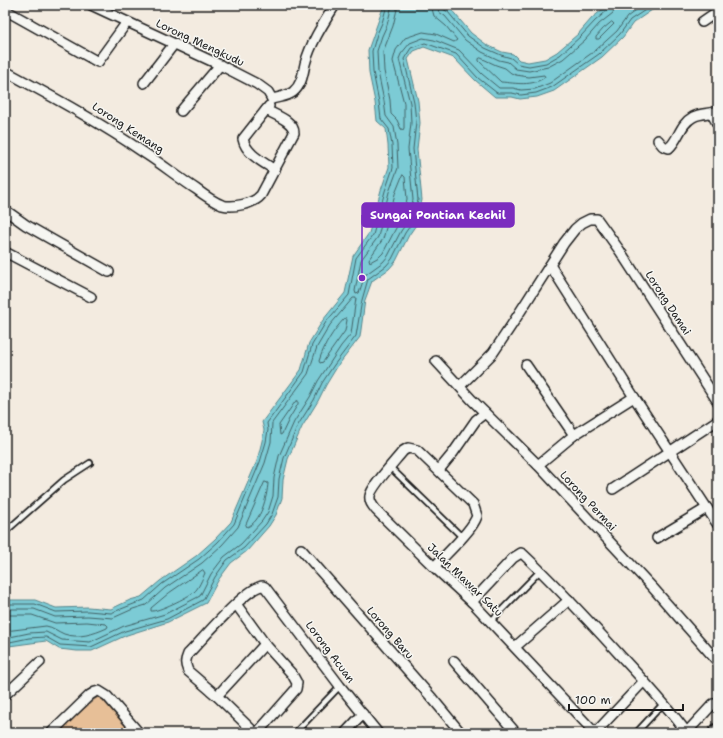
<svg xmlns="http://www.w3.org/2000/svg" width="723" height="738" viewBox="0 0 723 738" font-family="'Shantell Sans',sans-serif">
<rect width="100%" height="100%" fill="#f3ebe0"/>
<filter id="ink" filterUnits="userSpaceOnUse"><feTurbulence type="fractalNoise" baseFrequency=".025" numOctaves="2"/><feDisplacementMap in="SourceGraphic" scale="8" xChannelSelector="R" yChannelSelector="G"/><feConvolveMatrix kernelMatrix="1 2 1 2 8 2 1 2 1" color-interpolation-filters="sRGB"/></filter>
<g filter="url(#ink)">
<polygon fill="#7bcbd5" stroke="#55858b" points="384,5 442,5 450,8 471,33 487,45 502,52 513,54 519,60 528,62 545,59 557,52 578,34 592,18 608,5 665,5 652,10 633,23 623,37 602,57 554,91 537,97 520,99 512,97 495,97 475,80 454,58 424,47 414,51 408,59 418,101 420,123 417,149 422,200 416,225 409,235 396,261 389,269 372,281 365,300 360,337 337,367 326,385 318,401 302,427 288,459 283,480 282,498 276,515 269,526 247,551 231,563 219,579 206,603 168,622 127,635 92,651 77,651 59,649 46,641 9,646 5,648 5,600 35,600 56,608 88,607 111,609 130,600 141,597 160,581 196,556 215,539 231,522 257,461 262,441 264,430 262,422 301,370 309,343 323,320 345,293 353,256 369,233 381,190 389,167 388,145 386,129 377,121 375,102 369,73 368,50"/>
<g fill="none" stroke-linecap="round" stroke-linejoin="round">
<g stroke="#426266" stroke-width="1">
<polyline points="392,5 387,25 382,36 377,51 378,72 384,101 386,116 394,127 397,145 398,168 389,192 378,237 361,260 355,291 356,294 359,293 365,275 383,262 388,256 401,231 408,221 413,200 408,149 411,123 410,103 399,59 401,54 410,43 423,38 434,40 459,50 482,74 499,88 513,88 521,90 535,89 550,83 596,50 617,31 627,17 643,5"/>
<polyline points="398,5 393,26 383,52 384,71 390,100 391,114 397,120 401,129 403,130 404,128 404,103 393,61 396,50 405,38 423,32 436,34 454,42 457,40 446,26 434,16 431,5"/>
<polyline points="437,5 439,12 445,16 465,40 482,52 499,60 508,62 516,69 529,71 548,67 563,59 585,40 599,24 613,13 615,5"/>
<polyline points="442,5 443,9 448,12 468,36 485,48 501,55 511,58 518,64 529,66 546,63 560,55 581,36 595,21 609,9 610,5"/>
<polygon points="612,22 614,24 599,39 596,39 596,37 603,29"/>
<path d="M 481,58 L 496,65 L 505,68 L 511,73 L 516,75 L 529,77 L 544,75 L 545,77 C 532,87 516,83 501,82 L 479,61 L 479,59 Z"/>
<polygon points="403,175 405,177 407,199 402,219 396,228 383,253 379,257 370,262 369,259 383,239 395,194"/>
<path d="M 346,318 L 347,320 L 345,331 L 323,362 L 320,363 L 319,361 C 324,345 333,331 344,319 Z"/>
<polygon points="298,401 298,404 289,419 282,434 280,435 279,425 295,402"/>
<path d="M 265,482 L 268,483 C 267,497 261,522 247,527 L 246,525 Z"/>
<path d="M 203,570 L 205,573 C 202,579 199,588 194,592 C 188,597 158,612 151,611 L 151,608 L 169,593 Z"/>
<polyline points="5,604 35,604 56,612 88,611 111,613 144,600 162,584 199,559 218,542 234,524 260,462 266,442 268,430 267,423 304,372 312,345 326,322 349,295 356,258 373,235 385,191 393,168 392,145 389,129 381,119 379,102 373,72 372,51 377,34 382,23 387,5"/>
<polyline points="5,609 34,609 55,617 88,616 113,618 133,609 146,605 165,588 202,563 222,545 238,527 265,463 271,442 272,423 308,374 317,347 330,325 353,298 356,298 351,334 341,346 318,381 310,397 294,422 279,456 274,478 273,496 268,512 262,521 241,544 224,557 211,574 200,596 165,614 124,626 90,642 62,640 46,632 29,633 5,638"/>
<path d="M 5,615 L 32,615 L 55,623 L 87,622 L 106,624 L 108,626 L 107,628 C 94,634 78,639 64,634 C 57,631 53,627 46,626 L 5,631"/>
<polyline points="5,643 29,638 46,637 60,645 91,647 125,631 167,619 203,600 215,577 227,560 244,548 266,524 272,514 278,497 279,479 284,458 298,425 314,400 322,383 334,365 356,336 362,300 368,279 386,266 392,259 405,233 412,223 418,200 413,149 416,122 414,102 404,59 411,48 425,43 456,54 478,78 497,93 512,93 521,95 536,93 552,87 599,54 620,34 630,20 653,5"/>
</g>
</g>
<polygon fill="#e7bf97" stroke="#a2866a" points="99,696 131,733 56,733"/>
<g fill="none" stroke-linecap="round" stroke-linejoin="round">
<defs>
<g id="lane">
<polyline points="390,467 462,537"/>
<polyline points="5,532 64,480 90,463"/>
<polyline points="491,621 540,571"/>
<polyline points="295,733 340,686"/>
<polyline points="636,733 663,704"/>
</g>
<g id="street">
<polyline points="91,5 220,65 257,84 268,92 272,99"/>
<polyline points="5,10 98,62 127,22"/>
<polyline points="702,22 718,11"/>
<path d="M 5,71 C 53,97 101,123 146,154 C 163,165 179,178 196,189 C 204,195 212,201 222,205 C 233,208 254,204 261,195 L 294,133 C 294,121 275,115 266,110"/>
<polyline points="144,83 174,44"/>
<path d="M 272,99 C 279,97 288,96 293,92 C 302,85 303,73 305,64 C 311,42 323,24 335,5"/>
<path d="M 269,106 L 243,139 C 246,154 263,162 275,170"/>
<polyline points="181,111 220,65"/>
<polyline points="712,114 718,125"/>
<path d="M 658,140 L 663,146 L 669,148 C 679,139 680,124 693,117 C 700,113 710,114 718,111"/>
<polyline points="5,210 26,225 109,272"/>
<polyline points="5,252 91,297"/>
<polyline points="550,265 634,397 718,525"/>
<polyline points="436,361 472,400 538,465 653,588 718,662"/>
<polyline points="526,365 574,435"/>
<polyline points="460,386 493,353 511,326 564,243 575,229 582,223 590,219 597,219 620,251 718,402"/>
<polyline points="538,465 574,435 634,397"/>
<polyline points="439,470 453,453 476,420 485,413"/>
<polyline points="613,489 718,420"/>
<polyline points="657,538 707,508"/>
<polyline points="301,549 432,698 461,733"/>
<path d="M 434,567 C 446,554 472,531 477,516 L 473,504 L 417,450 L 408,448 L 403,451 C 396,460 371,487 370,496 C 369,502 373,506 376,510 L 434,567 L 472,602 L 595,733"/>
<path d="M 472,602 L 513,558 L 521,553 L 523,554 C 557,586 588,620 619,654 C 642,679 667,705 687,733"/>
<polyline points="236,604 265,644 292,674 297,683 296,689 257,733"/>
<polyline points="515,647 569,600"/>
<polyline points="454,661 516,733"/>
<polyline points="5,695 40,662"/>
<polyline points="217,696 265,644"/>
<polyline points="51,733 90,695 95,692 99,691 107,696 139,733"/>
<path d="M 255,733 L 217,696 L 188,671 C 185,664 185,661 188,654 C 201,641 247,586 263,586 L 265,587 L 340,686 L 378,733"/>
<polyline points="345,733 363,714"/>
<polyline points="595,733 644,681"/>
<polyline points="686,733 713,704 716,704 718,706"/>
</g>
<polyline id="secondary" points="715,733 718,730"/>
</defs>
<use href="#lane" stroke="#1c1c1c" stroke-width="8"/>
<use href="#street" stroke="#1c1c1c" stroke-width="12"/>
<use href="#secondary" stroke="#1c1c1c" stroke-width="16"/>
<use href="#lane" stroke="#f6f6f2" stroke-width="4.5"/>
<use href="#street" stroke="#f6f6f2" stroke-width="9"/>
<use href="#secondary" stroke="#f6f6f2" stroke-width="13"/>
</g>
</g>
<g text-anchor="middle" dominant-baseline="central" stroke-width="3" stroke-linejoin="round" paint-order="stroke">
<g font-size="11" fill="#1c1c1c" stroke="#f6f6f2">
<text transform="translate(200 43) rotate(25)">Lorong Mengkudu</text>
<text transform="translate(128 128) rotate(33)">Lorong Kemang</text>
<text transform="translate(668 303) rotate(57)">Lorong Damai</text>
<text transform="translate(588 501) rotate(47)">Lorong Permai</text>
<text transform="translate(465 580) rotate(44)">Jalan Mawar Satu</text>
<text transform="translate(390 633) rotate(49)">Lorong Baru</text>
<text transform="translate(330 652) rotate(53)">Lorong Acuan</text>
</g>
</g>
<path fill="none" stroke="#7b2cbf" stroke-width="1.5" d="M362 278L362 215"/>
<circle fill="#7b2cbf" stroke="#f6f6f2" stroke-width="1.5" cx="362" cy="278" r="4"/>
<rect fill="#7b2cbf" stroke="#7b2cbf" stroke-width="1.5" x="362" y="203" width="152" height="24" rx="4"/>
<g font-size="12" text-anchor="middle" font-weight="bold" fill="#fff">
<text x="438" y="219">Sungai Pontian Kechil</text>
</g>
<rect width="723" height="738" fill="none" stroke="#f6f6f2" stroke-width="20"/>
<rect x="10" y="10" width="703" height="718" fill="none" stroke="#1c1c1c" stroke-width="1.5" filter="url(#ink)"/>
<path d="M569 704v6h114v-6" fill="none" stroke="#1c1c1c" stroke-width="2"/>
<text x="575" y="704" font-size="12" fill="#1c1c1c" stroke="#f6f6f2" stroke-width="3" paint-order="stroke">100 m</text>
</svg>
